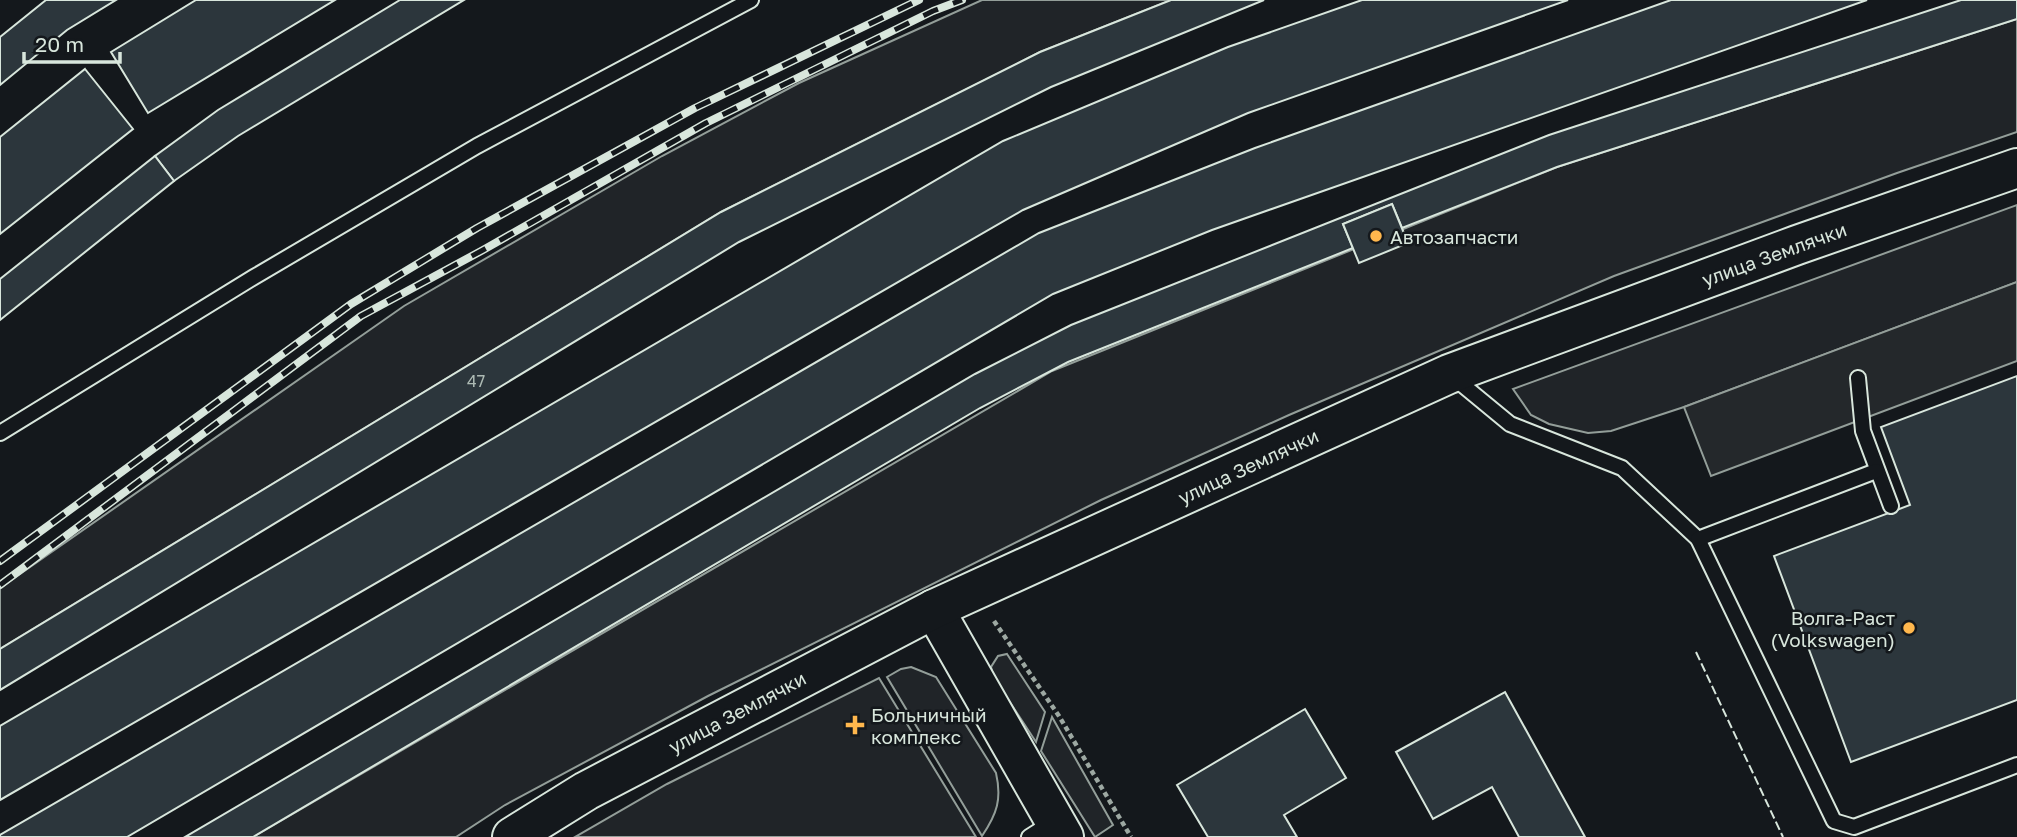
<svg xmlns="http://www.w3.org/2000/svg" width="2017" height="837" viewBox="0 0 2017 837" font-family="'Golos Text',sans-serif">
<rect width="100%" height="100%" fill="#14181c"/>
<g fill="#202428" stroke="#939e99" stroke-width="2">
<polygon points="982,0 1171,0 1040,52 721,212 0,649 0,588 404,306 662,156 799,83"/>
<polygon points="2017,19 2017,132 1897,173 1614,276 1289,415 1101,500 708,696 505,805 456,837 253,837 1052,371 1557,167"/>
<polygon points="2017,205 2017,282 1684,407 1611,431 1588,433 1549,424 1531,415 1513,389"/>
<polygon points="1007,654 1045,712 1036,742 994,678 991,667 998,656"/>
<path d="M 911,667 L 936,677 L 996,773 C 1002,799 997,814 982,836 L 887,677 L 901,669 Z"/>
<polygon points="879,678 976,837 575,837 667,784"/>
<polygon points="1052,717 1113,825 1095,837 1041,751"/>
</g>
<polygon fill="#24282b" stroke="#939e99" stroke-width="2" points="2017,282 2017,361 1711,476 1684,407"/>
<g fill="#2c363c" stroke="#d8e6dc" stroke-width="2">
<polygon points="46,0 116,0 67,30 0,85 0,37"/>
<polygon points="196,0 335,0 148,113 111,52"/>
<polygon points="400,0 464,0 238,136 174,181 155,156 218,110"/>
<polygon points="1171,0 1264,0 1051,87 739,242 0,690 0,649 721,212 1040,52"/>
<polygon points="1362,0 1568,0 1248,113 1023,210 0,800 0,726 1003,141 1228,47"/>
<polygon points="1671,0 1867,0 1212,230 1053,294 127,837 0,837 0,835 1039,233 1255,148"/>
<polygon points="1961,0 2017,0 2017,19 1557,167 1402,228 1392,204 1343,224 1353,248 1068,362 980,408 253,837 185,837 975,374 1071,325 1549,135"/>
<polygon points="85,69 133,129 0,234 0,137"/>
<polygon points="155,156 174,181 0,320 0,279"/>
<polygon points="1392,204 1408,243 1359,263 1343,224"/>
<polygon points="2017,376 2017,700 1851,762 1774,556 1910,505 1881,427"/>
<polygon points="1505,692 1585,837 1519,837 1492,787 1433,819 1396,752"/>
<polygon points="1305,709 1346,778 1284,815 1297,837 1208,837 1177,785"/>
</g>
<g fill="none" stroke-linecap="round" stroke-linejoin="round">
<defs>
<g id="lane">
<polyline points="1453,377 1510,424 1622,468 1698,539 1834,821 1854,827 2017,765"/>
<polyline points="1858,378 1863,431 1891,506"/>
<polyline points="0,433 254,277 477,146 751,0"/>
<polyline points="1698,539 1876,471"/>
<polyline points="1029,837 1054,821"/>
</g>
<g id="secondary">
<polyline points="934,609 1064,837"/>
<polyline points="512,837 586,791 934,609 1449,374 1797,245 2017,168"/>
</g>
</defs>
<use href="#lane" stroke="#d8e6dc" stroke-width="18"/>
<use href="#secondary" stroke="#d8e6dc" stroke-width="42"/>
<polyline stroke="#9da8a2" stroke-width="4.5" stroke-dasharray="5 3.5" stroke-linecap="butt" points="994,621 1059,716 1131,837"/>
<use href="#lane" stroke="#14181c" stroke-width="14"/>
<use href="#secondary" stroke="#14181c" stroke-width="38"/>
<defs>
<g id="rail">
<polyline points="0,561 351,304 477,228 695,108 919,0"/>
<polyline points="0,585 361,316 483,250 706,123 933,11 962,0"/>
</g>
</defs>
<use href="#rail" stroke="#d8e6dc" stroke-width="8"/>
<use href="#rail" stroke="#14181c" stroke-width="5" stroke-dasharray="16" stroke-linecap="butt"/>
<polyline stroke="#d8e6dc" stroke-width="2" stroke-dasharray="9 3.5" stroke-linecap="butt" points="1696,652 1783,837"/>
</g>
<g fill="#ffb74d" stroke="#14181c" stroke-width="2.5">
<circle cx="1376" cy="236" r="7"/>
<circle cx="1909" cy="628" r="7"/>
<path d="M851.5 714.5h7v7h7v7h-7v7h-7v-7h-7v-7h7z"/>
</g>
<g text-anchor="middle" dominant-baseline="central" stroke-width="5" stroke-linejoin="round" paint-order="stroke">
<g font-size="16" fill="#adbab4">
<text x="476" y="381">47</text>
</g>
<g font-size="19" fill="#d8e6dc" stroke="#14181c" text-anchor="start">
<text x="1390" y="236">Автозапчасти</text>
<text x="1895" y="617" text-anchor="end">Волга-Раст<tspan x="1895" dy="22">(Volkswagen)</tspan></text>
<text x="871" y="714">Больничный<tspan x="871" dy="22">комплекс</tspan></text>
</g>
<g font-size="19" fill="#d8e6dc" stroke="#14181c">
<text transform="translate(1774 254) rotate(-20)">улица Землячки</text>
<text transform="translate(1248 466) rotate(-25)">улица Землячки</text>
<text transform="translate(737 712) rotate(-28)">улица Землячки</text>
</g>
</g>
<path d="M24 52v10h96v-10" fill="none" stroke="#d8e6dc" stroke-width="3.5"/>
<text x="35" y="52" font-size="21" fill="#d8e6dc" stroke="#14181c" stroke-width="5" paint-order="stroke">20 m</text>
</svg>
